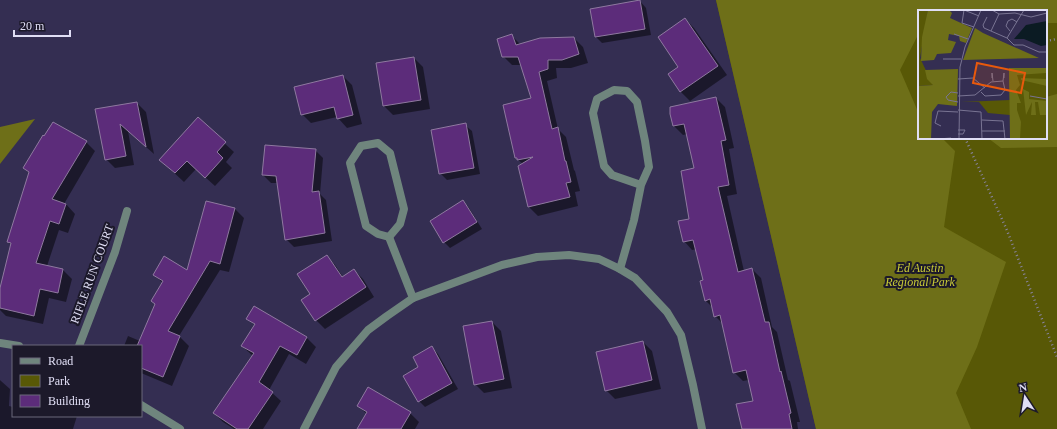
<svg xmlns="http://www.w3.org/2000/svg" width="1057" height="429" viewBox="0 0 1057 429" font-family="'Times New Roman',serif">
<rect width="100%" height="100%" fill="#342e52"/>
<path fill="#585806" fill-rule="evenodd" d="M 716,0 L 1057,0 L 1057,429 L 816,429 ZM 919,11 L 1046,11 L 1046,138 L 919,138 Z"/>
<g fill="#6e6f18">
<polygon points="716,0 1057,0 1057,23 1046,23 1046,11 919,11 919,35 918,35 900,70 919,114 919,138 942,138 955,151 944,227 1006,262 977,347 956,393 971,429 816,429"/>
<polygon points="1057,94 1057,147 1001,148 988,138 1046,138 1046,97"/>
<polygon points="35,119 0,164 0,127"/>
</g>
<g fill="#0007">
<polygon points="640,1 646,8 651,35 602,43 596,37"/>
<polygon points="685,19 694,28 727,75 690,101 681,92 669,75 680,67"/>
<polygon points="512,36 521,45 574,38 583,47 588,63 571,68 556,68 557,78 547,81 558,129 566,137 574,170 575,171 580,191 575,192 578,206 538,216 529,207 523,164 516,158 532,99 522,65 512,65 503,56"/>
<polygon points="414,58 423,67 430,109 393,115 384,106"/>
<polygon points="343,76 352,85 362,124 347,128 338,118 337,117 311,123 302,114"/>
<polygon points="716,98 725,107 734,148 729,149 737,194 727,196 744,271 752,269 761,278 772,327 777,332 788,380 790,381 800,422 797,422 798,429 744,429 755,401 749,380 743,381 734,372 723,324 715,316 713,308 705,300 704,281 697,249 692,250 684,241 690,220 695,169 687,134 683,135 674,126"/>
<polygon points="137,103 146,112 154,154 128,131 134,165 115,168 106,159 96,110"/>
<polygon points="198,119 234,152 226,162 232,168 215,186 196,169 184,182 170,169"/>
<polygon points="465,125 472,131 480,174 447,180 440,173"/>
<polygon points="86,142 95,151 64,204 66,204 75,214 68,233 59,230 47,266 63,270 72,279 66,302 49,298 43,324 6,316 0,310 0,292 11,245 8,242 30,174 24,168"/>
<polygon points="315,150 323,158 320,194 326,200 332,241 294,247 286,239 278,183 271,183 263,175"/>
<polygon points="463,201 469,208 482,229 450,248 444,242"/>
<polygon points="206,202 235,209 244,218 229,272 220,270 179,336 189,346 172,386 141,373 141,346 124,346 128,336 140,341 156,305 163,283 154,275 188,272"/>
<polygon points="326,256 335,265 343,277 354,270 363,279 374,297 325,329 316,320 303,300 312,294"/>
<polygon points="254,308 307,338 316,347 306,364 289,354 269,390 281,401 263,429 234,429 223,422 214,413 253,356 242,346 255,325 248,318"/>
<polygon points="492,322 501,331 512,388 484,393 475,384"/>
<polygon points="643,342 652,351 661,389 615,399 606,390"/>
<polygon points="432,348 438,354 458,389 425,407 419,401 420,368"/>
<polygon points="0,380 1,381 10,389 9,406 13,407 13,416 77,416 73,429 0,429"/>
<polygon points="358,406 410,413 419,422 415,429 358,429 367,414"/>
</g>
<g fill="#5c2c7a" stroke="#8f79a0">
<polygon points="640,0 645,29 595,37 590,9"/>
<polygon points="685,18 718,66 680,92 668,74 678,67 658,37"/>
<polygon points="512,34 516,45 540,38 574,37 579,54 562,60 548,60 548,69 539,72 552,129 558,127 565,161 566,161 571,182 566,183 570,197 528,207 518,166 533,157 517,160 517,158 515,158 503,105 531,98 518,57 502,57 497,39"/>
<polygon points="414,57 421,100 383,106 376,63"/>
<polygon points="343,75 353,115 337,119 334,107 301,115 294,87"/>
<polygon points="716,97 726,140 721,141 729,185 718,187 738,272 752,268 765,322 769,322 780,372 781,371 791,413 789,414 792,429 742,429 736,404 753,401 746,370 733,373 720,315 714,317 710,299 705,301 700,281 703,280 693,240 683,242 678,221 689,219 681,171 694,168 684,124 673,126 670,114 670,107"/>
<polygon points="137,102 146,147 120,124 126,156 105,160 95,109"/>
<polygon points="198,117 226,142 217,152 223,158 205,178 187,161 175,173 159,160"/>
<polygon points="53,122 87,141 52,199 66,204 59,224 50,221 36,263 63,269 58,293 40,289 34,316 0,308 0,288 11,243 7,242 29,172 23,168 43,135 44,136"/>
<polygon points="466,123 474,168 439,174 431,130"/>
<polygon points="265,145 316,149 312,192 319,191 325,233 285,240 276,176 262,175"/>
<polygon points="463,200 477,222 443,243 430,221"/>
<polygon points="206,201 235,208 220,264 210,261 168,331 180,336 163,377 141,368 141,346 137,346 155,304 151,301 163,281 153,275 164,256 187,270"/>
<polygon points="327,255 342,277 354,269 366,287 315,321 301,300 310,294 297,274"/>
<polygon points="254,306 307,337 297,355 280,346 259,382 273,392 248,429 237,429 213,413 254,353 241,346 255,324 246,319"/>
<polygon points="492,321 504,379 474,385 463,326"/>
<polygon points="643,341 652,380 605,391 596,352"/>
<polygon points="432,346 452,383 418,402 403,376 418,367 413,357"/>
<polygon points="368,387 411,412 401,429 357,429 367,412 357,406"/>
</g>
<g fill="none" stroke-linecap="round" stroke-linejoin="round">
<g stroke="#8985a2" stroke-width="2.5" stroke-dasharray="1 3" stroke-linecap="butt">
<polyline points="1046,41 1057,39"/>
<polyline points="965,138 1006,228 1057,357"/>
</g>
<g stroke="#6f857d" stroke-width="8">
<polygon points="378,143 390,153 404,209 400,224 389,237 378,234 366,226 350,163 361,146"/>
<polyline points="389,237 413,298"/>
<polyline points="620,269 634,220 641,185 649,167 645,141 637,102 627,91 614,90 597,99 593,113 604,166 612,175 641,185"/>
<polyline points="0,343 19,346"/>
<polyline points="79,346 115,252 127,211"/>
<polyline points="141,405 180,429"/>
<polyline points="304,429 336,367 368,330 387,316 413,298 502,265 537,257 569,255 599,259 620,269 635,278 667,312 681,335 693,385 702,429"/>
</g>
</g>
<g text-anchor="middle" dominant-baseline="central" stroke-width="4" stroke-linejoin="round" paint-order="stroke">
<g font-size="12" font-style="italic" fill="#c9cb37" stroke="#1c192a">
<text x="920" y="268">Ed Austin<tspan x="920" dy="14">Regional Park</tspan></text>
</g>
<g font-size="12" fill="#e0def5" stroke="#1c192a">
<text transform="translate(92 274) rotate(-70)">RIFLE RUN COURT</text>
</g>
</g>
<g transform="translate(918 10)">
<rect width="129" height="129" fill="#342e52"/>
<path d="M 0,0 L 10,0 L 2,48 L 15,75 L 0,76 ZM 91,58 L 129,58 L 129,129 L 92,129 L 92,105 L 70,103 L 61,92 L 43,92 L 92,90 Z" fill="#585806"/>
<path d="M 10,0 L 31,0 L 34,3 L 32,8 L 54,18 L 48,33 L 42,31 L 41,26 L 31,24 L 30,30 L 38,32 L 33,43 L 19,44 L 16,50 L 3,51 L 4,27 ZM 57,18 L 65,23 L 121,48 L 45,50 ZM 91,58 L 129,58 L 128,63 L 99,65 L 102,75 L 98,80 L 103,93 L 99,93 L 99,100 L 103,112 L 102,129 L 92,129 ZM 40,59 L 39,96 L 20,94 L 14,102 L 13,129 L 0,129 L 0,76 L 15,75 L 9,69 L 7,60 ZM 103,68 L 129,69 L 129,76 L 103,70 ZM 105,79 L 111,82 L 111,89 L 129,91 L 128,105 L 122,105 L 120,92 L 117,92 L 118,105 L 113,105 L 114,92 L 108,105 Z" fill="#6e6f18"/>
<path d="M 129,11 L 129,35 L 123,36 L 106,29 L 96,29 L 108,15 Z" fill="#0b1b23"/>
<path fill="none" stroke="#797493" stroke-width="1" d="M 46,0 L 44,13 L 56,17M 46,0 L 61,6M 74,0 L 81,4 L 97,3 L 113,7 L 129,3M 69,7 L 65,15 L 66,18 L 89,28M 73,21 L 81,4M 92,21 L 88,16 L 90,11 L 94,9 L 99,12M 36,24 L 50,29M 89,28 L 96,35 L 105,35 L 121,42 L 129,42M 89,28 L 106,0M 25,49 L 43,49M 74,68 L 74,63 L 75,71M 40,69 L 55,68 L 67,78M 85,71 L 86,63 L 86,68M 63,82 L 67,86 L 83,85 L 87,80 L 85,71M 40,83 L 33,82 L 28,87 L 30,90 L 40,92M 40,86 L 57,85 L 73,72 L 85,71M 112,86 L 129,89M 40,100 L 63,102 L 64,129M 64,110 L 85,111 L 87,129M 23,116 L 17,113 L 20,101 L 40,102M 40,120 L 47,120 L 45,124 L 40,124M 64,121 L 87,121M 20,129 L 33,128M 41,129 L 42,57 L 47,37 L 63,0"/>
<path fill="#e8590c" fill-opacity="0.15" stroke="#e8590c" stroke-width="2" d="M 59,53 L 107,63 L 103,83 L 55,73 Z"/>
<rect width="129" height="129" fill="none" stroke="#e0def5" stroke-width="2"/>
</g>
<rect x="12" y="345" width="130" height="72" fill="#1c192a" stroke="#6a687b"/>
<rect x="20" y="358" width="20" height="6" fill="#6f857d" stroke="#6a687b"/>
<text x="48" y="365" font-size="12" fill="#e0def5">Road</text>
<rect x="20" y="375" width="20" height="12" fill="#585806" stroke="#6a687b"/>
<text x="48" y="385" font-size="12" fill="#e0def5">Park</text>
<rect x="20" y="395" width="20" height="12" fill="#5c2c7a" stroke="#6a687b"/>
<text x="48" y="405" font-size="12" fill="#e0def5">Building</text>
<g transform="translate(1025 397) rotate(348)" stroke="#1c192a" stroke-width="3" paint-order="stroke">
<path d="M0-3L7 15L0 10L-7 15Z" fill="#e0def5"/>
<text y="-6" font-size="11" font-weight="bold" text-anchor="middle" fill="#e0def5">N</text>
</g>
<path d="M14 30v6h56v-6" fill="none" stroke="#e0def5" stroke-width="2"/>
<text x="20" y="30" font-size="12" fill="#e0def5" stroke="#1c192a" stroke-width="3" paint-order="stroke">20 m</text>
</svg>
